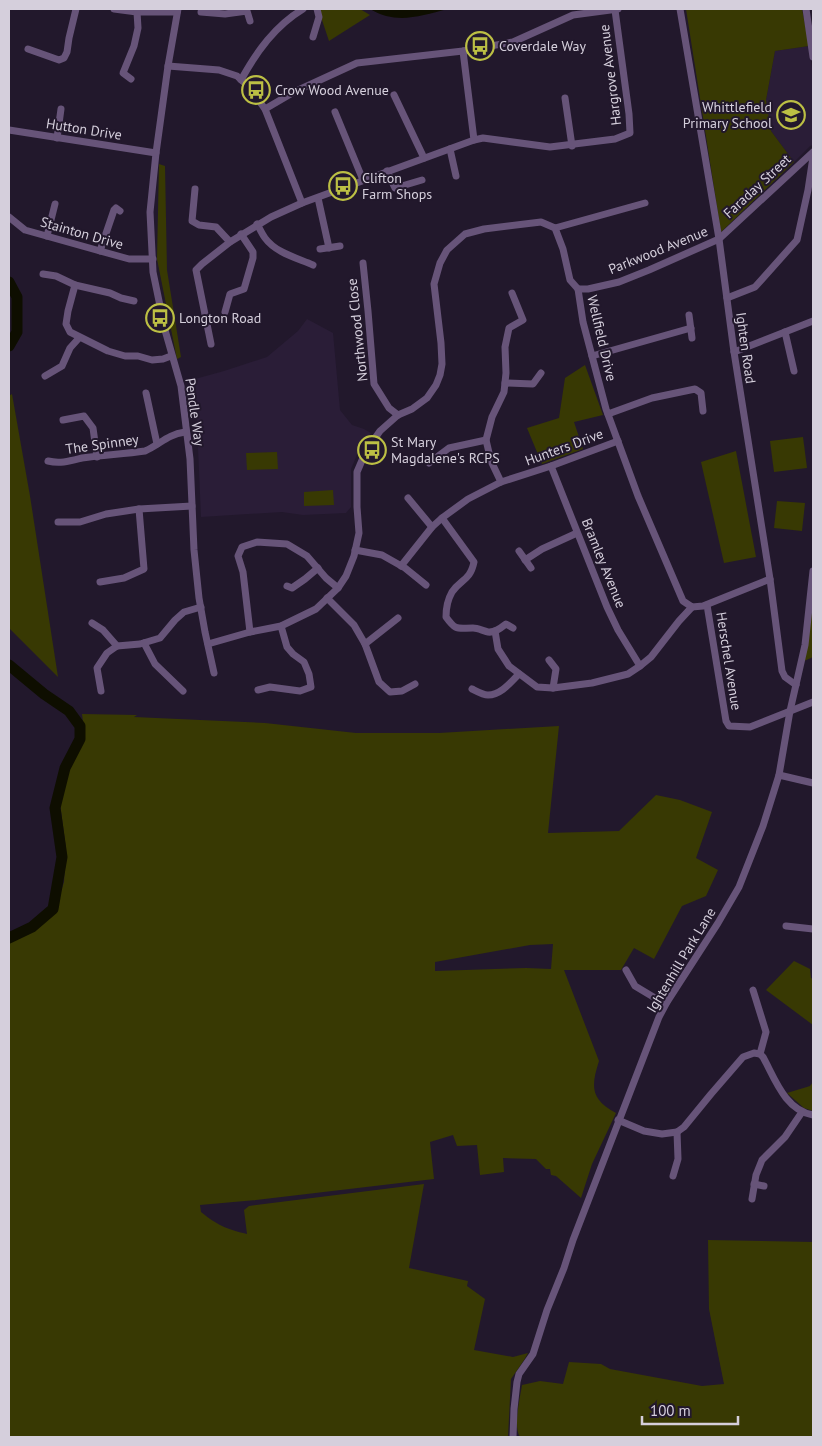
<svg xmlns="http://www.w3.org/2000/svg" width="822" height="1446" viewBox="0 0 822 1446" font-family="'PT Sans',sans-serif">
<rect width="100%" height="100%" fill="#22182c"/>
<g fill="#2a1d37">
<polygon points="809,46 813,75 813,145 810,146 794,162 771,131 766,100 775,51"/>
<polygon points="307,319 333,333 340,410 352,425 364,429 371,433 359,450 351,469 351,507 346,513 303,515 282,512 201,517 195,379 224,371 267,357 298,331"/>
</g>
<g fill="#383903" fill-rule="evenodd">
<polygon points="320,9 360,9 370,15 329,41 322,20"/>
<polygon points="686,9 802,9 809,46 775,51 766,100 771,131 794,162 721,232"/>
<polygon points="159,164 165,166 167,270 181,357 177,359 157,259"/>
<polygon points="585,365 603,415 574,422 583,449 542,464 527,428 559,418 565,378"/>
<polygon points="12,394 30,496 58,677 9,628 9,396"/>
<polygon points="803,437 807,468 774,472 770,441"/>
<polygon points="736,451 756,557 724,563 701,462"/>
<polygon points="277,452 278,469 247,470 246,453"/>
<polygon points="333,490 334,505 304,506 304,492"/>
<polygon points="777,501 805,503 802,531 774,528"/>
<polygon points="813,559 813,657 802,662"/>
<path d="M 82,714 L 137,715 L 134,717 L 265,723 L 356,733 L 439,733 L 559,726 L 548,833 L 619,831 L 656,795 L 680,800 L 712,812 L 696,858 L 718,870 L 706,896 L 682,906 L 654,959 L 634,948 L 621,970 L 564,970 L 599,1061 C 591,1086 590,1099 616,1113 L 592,1164 L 581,1198 L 556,1176 L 551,1175 L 550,1169 L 546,1169 L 536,1159 L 503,1158 L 504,1172 L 480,1175 L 477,1145 L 457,1146 L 453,1135 L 430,1142 L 434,1179 L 256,1200 L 200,1205 L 201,1212 C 217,1225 226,1229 247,1234 L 244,1210 L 249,1206 L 424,1184 L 409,1268 L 468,1281 L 467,1286 L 485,1299 L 474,1350 L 513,1357 L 528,1353 L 524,1360 L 511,1379 L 508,1437 L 9,1437 L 9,940 L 44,921 L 55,910 L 64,882 L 66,849 L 60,803 L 68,767 L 84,738 L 84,730 ZM 553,944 L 551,969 L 526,968 L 435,971 L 435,962 L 530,945 Z"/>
<polygon points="794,961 810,969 811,978 813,979 813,1025 766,990"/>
<polygon points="813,1082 813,1111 804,1108 787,1093 810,1086"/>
<path d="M 708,1240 L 813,1242 L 813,1437 L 520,1437 C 513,1427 520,1398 522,1385 L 540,1381 L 563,1384 L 569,1362 L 601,1364 L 610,1369 L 702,1386 L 724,1384 L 709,1309 Z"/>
</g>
<path fill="#0e0e00" d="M 370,9 L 448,9 C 419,16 397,25 370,9 Z"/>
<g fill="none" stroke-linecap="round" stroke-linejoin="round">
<g stroke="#0e0e00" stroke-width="11">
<polyline points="9,282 17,297 17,332 9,346"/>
<polyline points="9,665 44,694 69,711 80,726 80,739 65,768 55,808 62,857 53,909 32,927 9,938"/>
</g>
<g stroke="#675479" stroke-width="7">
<polyline points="114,9 137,12 177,12"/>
<polyline points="178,9 168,66 156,153 150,212 153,272 165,330 181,386 190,459 194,550 199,598 205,632 214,673"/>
<polyline points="680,9 719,239 734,352 770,579 782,671 785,677 796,685"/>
<polyline points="806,9 813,57"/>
<polyline points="201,12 225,14 247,11 250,21"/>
<polyline points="313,37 319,17 317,9"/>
<polyline points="28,49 59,60 64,58 67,52 69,38 76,9"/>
<polyline points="463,51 474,140"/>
<polyline points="168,66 219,70 237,76 249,87 265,109 302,203"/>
<polyline points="131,79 123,73 134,46 138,28 137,12"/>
<path d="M 241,80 C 257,51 275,26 303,9"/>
<polyline points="394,95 424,158"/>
<polyline points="565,98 572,146"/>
<polyline points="265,109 294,92 357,63 463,51 513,42 573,15 618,9"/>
<polyline points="335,112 363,180"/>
<polyline points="9,130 156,153"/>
<polyline points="57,138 61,109"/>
<polyline points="450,149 456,176"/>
<polyline points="387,171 395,188 422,180"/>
<polyline points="195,189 192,221 199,225 216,227 230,242"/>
<polyline points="318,198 329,248"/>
<polyline points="9,217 25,230 129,259 153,259"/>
<path d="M 257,224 C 260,229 262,234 265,238 C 276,253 297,258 313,265"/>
<polyline points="555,228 645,203"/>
<polyline points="47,236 55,204"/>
<polyline points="320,249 340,246"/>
<polyline points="100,251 114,210 116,208 120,211"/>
<polyline points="363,263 368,311 374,384 389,408 398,415"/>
<polyline points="43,274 56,276 75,285 110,293 121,298 134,301"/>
<polyline points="75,285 68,311 66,324 70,332 108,351 125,356 138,356 152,360 163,359 171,356"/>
<polyline points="578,289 588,289 619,282 649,270 719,239 813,152"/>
<polyline points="727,298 755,287 797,240 808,190 813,157"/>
<polyline points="225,312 230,294 244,289 253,258 253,252 241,234"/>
<polyline points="689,315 692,338"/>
<polyline points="785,332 794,371"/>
<polyline points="211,344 196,270 202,264 230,242 271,217 302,203 474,140 483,138 550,147 615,139 630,133 629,114 615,10"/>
<polyline points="734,352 813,321"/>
<polyline points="592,356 691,328"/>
<polyline points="45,376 62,366 70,348 79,338"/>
<polyline points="505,383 533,384 541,373"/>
<polyline points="146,393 157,444"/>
<polyline points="608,414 652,398 695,389 701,393 703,411"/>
<polyline points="63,420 84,416 93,428 97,457"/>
<path d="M 48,461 C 60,464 70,461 82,458 C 103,455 124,454 145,451 C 161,444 166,435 185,432"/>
<polyline points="429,463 449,448 486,440"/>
<polyline points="551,466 607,607 618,630 640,666"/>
<polyline points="501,482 491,461 486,440 492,417 504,392 506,373 505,347 509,328 523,320 512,293"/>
<polyline points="408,498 432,527"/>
<path d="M 442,518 L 474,562 C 470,581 461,579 452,592 C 448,599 446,609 446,617 C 456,631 457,628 473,628 C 478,628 483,631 488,632 C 495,633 501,628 506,624 L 513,628"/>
<polyline points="58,522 80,522 106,514 139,509 192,506"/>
<polyline points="355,550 382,555 405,568 426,585"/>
<polyline points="519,551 531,568"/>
<polyline points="525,560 542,549 577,533"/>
<polyline points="401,566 432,527 442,518 468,499 501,482 551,466 618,441"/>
<polyline points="100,582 124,578 144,569 139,509"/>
<polyline points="287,586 292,588 305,579 318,568"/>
<polyline points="327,598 354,625 365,644 379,682 390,692 402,691 415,684"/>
<polyline points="707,605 726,721 729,726 750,727 813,702"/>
<polyline points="92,623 103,630 117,646"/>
<polyline points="495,631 498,649 509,666 537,687 553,688 592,683 628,674 640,666 651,657 679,621 692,607"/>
<polyline points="250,632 243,572 238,556 242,547 257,542 287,544 307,556 326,578 338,588"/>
<polyline points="144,643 155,664 183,691"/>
<polyline points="208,644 250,632 281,626 316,609 338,588 346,576 354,556 359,533 357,507 357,472 366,451 380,431 398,415 412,409 427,398 436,385 440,375 442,364 441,343 434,284 440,263 447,250 465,234 484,229 541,222 555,228 563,249 570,280 578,289 583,322 606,409 638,496 683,601 692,607 703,606 770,579"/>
<polyline points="365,644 398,618"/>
<polyline points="549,660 556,669 553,688"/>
<path d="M 472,689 C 476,691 483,695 488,695 C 501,695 511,682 519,674"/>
<polyline points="258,690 270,687 300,691 311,687 309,674 304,662 293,654 287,647 281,626"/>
<polyline points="101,691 97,668 107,653 117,646 140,644 160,638 175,620 184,612 201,607"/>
<polyline points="779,775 813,783"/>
<polyline points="786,926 813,929"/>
<polyline points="626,970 635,986 655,998 667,1002"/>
<polyline points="753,990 766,1032 760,1054"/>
<path d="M 618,1120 L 644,1131 L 662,1134 L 677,1132 L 684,1127 L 711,1094 L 743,1057 L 754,1053 L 760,1054 L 763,1057 C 775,1079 785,1110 813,1115"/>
<polyline points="673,1176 678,1159 677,1132"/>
<polyline points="754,1184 764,1186"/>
<polyline points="752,1199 756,1175 762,1160 785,1137 802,1112"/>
<polyline points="513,1437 514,1409 517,1382 519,1374 533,1354 547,1310 564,1268 573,1240 659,1017 667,1002 718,923 739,887 763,826 779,775 790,711 805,645 813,571"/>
</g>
</g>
<defs>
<symbol id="bus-ring" viewBox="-11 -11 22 22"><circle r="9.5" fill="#22182c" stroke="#bcbf44" stroke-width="1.5"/><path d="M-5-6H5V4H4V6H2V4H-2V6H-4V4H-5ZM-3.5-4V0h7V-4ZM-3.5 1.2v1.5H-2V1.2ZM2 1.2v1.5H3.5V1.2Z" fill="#bcbf44"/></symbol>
<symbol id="school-ring" viewBox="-11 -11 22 22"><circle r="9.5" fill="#22182c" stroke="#bcbf44" stroke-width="1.5"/><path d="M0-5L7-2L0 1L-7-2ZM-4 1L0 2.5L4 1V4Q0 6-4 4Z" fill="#bcbf44"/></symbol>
</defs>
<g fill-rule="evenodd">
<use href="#bus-ring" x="464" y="30" width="32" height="32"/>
<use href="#bus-ring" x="240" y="74" width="32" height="32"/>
<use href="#school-ring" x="775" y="99" width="32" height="32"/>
<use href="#bus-ring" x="327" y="170" width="32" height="32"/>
<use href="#bus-ring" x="144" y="302" width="32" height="32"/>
<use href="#bus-ring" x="356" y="434" width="32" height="32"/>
</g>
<g text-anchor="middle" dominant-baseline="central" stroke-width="4" stroke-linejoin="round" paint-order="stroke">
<g font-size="14" fill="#d5cfdc" stroke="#22182c" text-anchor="start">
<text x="499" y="46">Coverdale Way</text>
<text x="275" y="90">Crow Wood Avenue</text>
<text x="772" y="107" text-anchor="end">Whittlefield<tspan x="772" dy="16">Primary School</tspan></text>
<text x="362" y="178">Clifton<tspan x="362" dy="16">Farm Shops</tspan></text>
<text x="179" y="318">Longton Road</text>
<text x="391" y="442">St Mary<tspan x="391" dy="16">Magdalene's RCPS</tspan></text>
</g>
<g font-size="14" fill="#d5cfdc" stroke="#22182c">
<text transform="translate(610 75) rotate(-97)">Hargrove Avenue</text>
<text transform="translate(84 129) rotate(9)">Hutton Drive</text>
<text transform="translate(757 186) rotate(-43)">Faraday Street</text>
<text transform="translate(82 233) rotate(16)">Stainton Drive</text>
<text transform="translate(658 250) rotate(-22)">Parkwood Avenue</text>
<text transform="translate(357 330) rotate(-96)">Northwood Close</text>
<text transform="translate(602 338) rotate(77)">Wellfield Drive</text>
<text transform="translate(746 348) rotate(82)">Ighten Road</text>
<text transform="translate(195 412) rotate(82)">Pendle Way</text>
<text transform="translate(102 444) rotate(-8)">The Spinney</text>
<text transform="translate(564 447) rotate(-20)">Hunters Drive</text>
<text transform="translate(604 563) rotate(68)">Bramley Avenue</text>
<text transform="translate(729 661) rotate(81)">Herschel Avenue</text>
<text transform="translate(681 960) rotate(-59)">Ightenhill Park Lane</text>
</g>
</g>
<rect width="822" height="1446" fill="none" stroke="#d5cfdc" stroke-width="20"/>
<path d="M642 1416v8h96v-8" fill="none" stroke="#d5cfdc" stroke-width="2.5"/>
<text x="650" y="1416" font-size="15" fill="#d5cfdc" stroke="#22182c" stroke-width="4" paint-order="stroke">100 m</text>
</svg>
